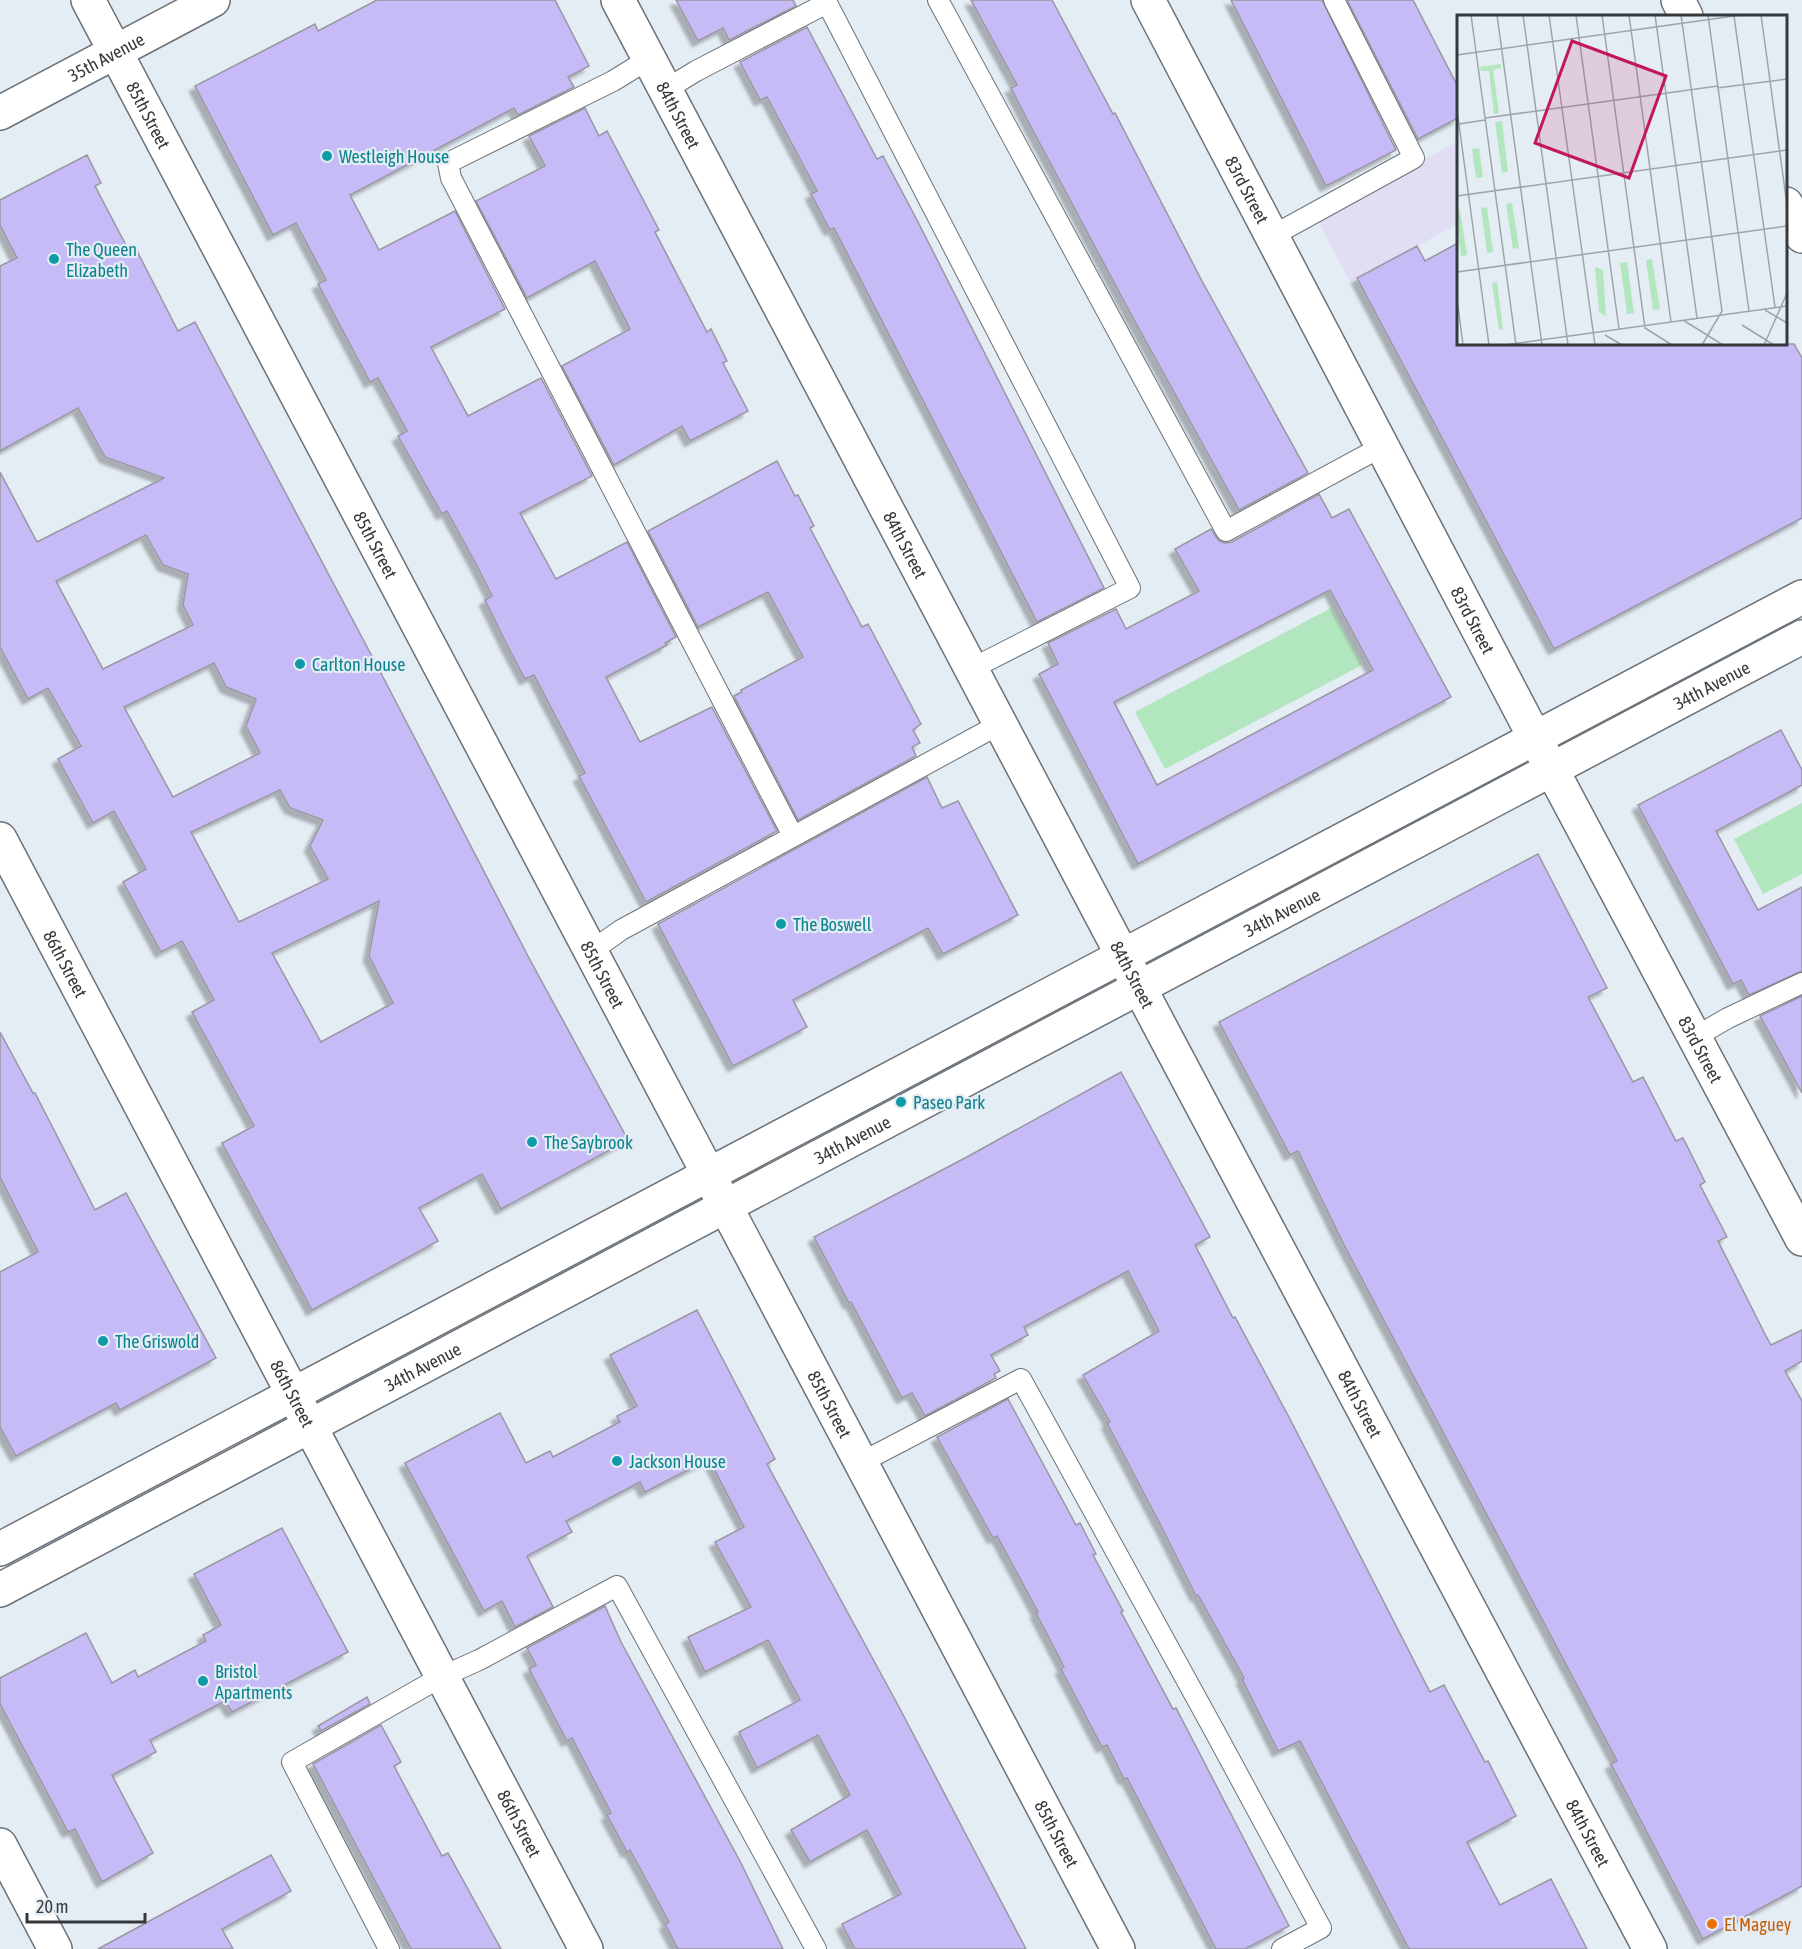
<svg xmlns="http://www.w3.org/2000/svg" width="1802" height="1949" viewBox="0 0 1802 1949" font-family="'Asap Condensed',sans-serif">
<defs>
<filter id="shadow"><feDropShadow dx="-5.5" dy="5.5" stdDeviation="1.5" flood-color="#0004"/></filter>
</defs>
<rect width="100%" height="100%" fill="#e4ecf4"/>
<polygon fill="#e1def4" points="1458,141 1458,224 1350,282 1316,217"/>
<g fill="#b2e6be">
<polygon points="1331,608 1362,665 1165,769 1135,712"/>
<polygon points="1802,803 1802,874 1763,894 1734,839"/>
</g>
<g fill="#c6baf7" stroke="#9997a0" stroke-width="1.5" fill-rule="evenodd" filter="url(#shadow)">
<polygon points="377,0 555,0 589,66 568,77 574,87 518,115 514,108 350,195 379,250 455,211 505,309 431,347 468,416 541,378 592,476 520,513 556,579 627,542 676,637 665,643 667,645 606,677 640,742 712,707 777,831 646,902 579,776 585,773 534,675 525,679 507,645 485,600 492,596 476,564 447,511 442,514 398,436 407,431 378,378 370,382 318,284 326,280 296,223 273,235 195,86 315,24 318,31"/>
<polygon points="676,0 793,0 796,6 729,40 723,28 698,41"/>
<polygon points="971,0 1052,0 1113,114 1115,113 1202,281 1308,473 1239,510 1133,318 1030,125 1011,88 1017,85"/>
<polygon points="1231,0 1322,0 1396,150 1326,186"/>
<polygon points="1347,0 1413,0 1458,87 1458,118 1418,139"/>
<polygon points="807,27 877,159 883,156 917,220 1104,588 1037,622 834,228 830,230 811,194 817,191 800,159 767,97 760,100 740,62"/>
<polygon points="585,108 599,136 607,131 659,230 655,232 707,332 711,329 727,361 723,363 748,411 690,441 682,426 614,465 562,366 630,329 595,261 527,298 476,201 545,166 529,136"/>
<path d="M 87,155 L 101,183 L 95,186 L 128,249 L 134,245 L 178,331 L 195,322 L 383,677 L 529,958 L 628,1140 L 501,1209 L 482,1174 L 419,1208 L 438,1241 L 312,1310 L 222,1143 L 254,1126 L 192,1012 L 214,1000 L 182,941 L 161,952 L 123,882 L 146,869 L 114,811 L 93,823 L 58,759 L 81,746 L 48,688 L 28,699 L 0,647 L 0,472 L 37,542 L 164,478 L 105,457 L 78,408 L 0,451 L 0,266 L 17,258 L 0,225 L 0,200 ZM 146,535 L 163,565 L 188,574 L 183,605 L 193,625 L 103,669 L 56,581 ZM 214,663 L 226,687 L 256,699 L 246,726 L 260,753 L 173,797 L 124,707 ZM 280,790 L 290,808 L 323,820 L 310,846 L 328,879 L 239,922 L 191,832 ZM 379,901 L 369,956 L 393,1003 L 321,1042 L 272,953 Z"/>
<polygon points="1458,243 1458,344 1794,344 1802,358 1802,518 1554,649 1357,278 1417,246 1425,261"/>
<polygon points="777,461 795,496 798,495 814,526 810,528 862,627 868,624 921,724 913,730 920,743 912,747 916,756 798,820 734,696 742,692 741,690 803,657 768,592 698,627 648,531"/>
<path d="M 1319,494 L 1332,518 L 1349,509 L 1451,697 L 1138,864 L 1039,674 L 1058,664 L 1048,643 L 1116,609 L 1126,629 L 1199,591 L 1175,549 L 1211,529 L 1219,541 L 1225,543 L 1232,542 ZM 1330,590 L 1373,670 L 1157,785 L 1114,702 Z"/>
<polygon points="1781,730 1802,770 1802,785 1716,831 1758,910 1802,887 1802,971 1749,995 1741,980 1733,984 1638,805"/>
<polygon points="927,777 942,808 958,801 1018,915 943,954 928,928 793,1000 807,1027 733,1066 658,924"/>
<polygon points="1538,854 1607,988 1588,997 1633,1082 1643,1077 1676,1141 1683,1138 1705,1182 1700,1185 1727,1237 1718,1241 1766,1336 1771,1345 1802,1330 1802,1361 1785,1371 1802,1401 1802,1886 1703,1939 1611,1764 1617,1761 1345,1247 1298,1151 1290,1155 1219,1022"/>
<polygon points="1802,996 1802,1093 1760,1016"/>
<polygon points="0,1032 33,1093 35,1093 95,1210 126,1193 216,1358 120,1410 116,1403 16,1456 0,1427 0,1272 38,1252 0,1177"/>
<polygon points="1121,1072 1210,1237 1195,1245 1233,1318 1235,1317 1290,1419 1430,1692 1444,1685 1485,1762 1488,1761 1516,1816 1467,1842 1500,1905 1551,1879 1587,1949 1409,1949 1300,1741 1278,1751 1242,1679 1244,1678 1198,1595 1196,1596 1161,1526 1107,1423 1110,1422 1083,1375 1159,1331 1128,1271 1024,1327 1028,1335 991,1355 1000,1371 994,1374 996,1378 925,1416 912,1393 902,1398 851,1302 849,1303 814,1237 967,1157"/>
<polygon points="697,1310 775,1459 767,1464 899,1707 1026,1949 855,1949 842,1924 901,1894 867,1830 810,1862 791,1830 850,1795 818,1735 757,1768 739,1732 800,1700 768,1640 705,1672 688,1637 751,1607 715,1542 744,1527 709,1459 645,1492 640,1482 566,1521 572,1532 527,1556 553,1607 515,1627 502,1601 484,1611 405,1463 500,1413 526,1463 550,1451 553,1457 620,1422 617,1416 637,1406 610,1355"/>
<polygon points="1008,1399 1076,1525 1080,1523 1096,1554 1093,1555 1123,1611 1121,1612 1173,1709 1176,1708 1289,1926 1245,1949 1216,1949 1127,1778 1124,1779 1107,1745 1102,1747 1061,1669 1064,1667 1036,1613 1038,1612 997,1536 993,1538 937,1437"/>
<polygon points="282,1528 348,1652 232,1712 225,1701 150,1740 156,1752 112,1775 153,1853 102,1882 75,1829 68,1832 0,1704 0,1678 86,1633 112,1683 135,1670 138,1677 206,1641 203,1635 221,1625 194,1574"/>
<polygon points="605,1606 621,1642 741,1863 783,1949 678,1949 665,1924 669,1922 630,1850 627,1852 607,1815 611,1813 572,1738 567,1741 529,1669 536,1665 527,1648"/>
<polygon points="367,1697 370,1704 321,1731 318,1726"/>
<polygon points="381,1725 401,1762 394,1766 442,1856 448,1853 501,1949 411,1949 313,1764"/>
<polygon points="271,1855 291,1891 222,1929 233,1949 98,1949"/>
</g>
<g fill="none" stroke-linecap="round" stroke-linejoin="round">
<defs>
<g id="lane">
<polyline points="938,0 1226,531 1383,446"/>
<polyline points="649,59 613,81 448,163 451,178 793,836"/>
<polyline points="665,90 696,71 827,3 1130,588 971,669"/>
<polyline points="1272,236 1414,158 1334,0"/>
<polyline points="590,952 621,930 1000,724"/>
<polyline points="1695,1037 1728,1018 1802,983"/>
<polyline points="860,1463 1021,1379 1215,1732 1321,1928 1282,1949"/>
<polyline points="389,1949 292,1762 441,1677 479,1660 617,1586 816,1949"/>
</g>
<g id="street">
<path id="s1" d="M 88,0 L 1118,1949"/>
<path id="s2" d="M 618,0 L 1164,1034 L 1650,1949"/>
<path id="s3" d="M 1148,0 L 1535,738 L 1802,1239"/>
<path id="s4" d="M 0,113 L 213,0"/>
<path id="s5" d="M 0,839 L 586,1949"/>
<polyline points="0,1549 1802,597"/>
<path id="s6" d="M 0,1590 L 1802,637"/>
<polyline points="0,1845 55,1949"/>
</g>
<g id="secondary">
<polyline points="1678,0 1686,16"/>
<polyline points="1786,204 1802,236"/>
</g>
</defs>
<use href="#lane" stroke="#6b7279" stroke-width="22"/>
<use href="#street" stroke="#6b7279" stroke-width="36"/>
<use href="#secondary" stroke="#6b7279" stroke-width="36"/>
<use href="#lane" stroke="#fff" stroke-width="20"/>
<use href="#street" stroke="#fff" stroke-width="33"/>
<use href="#secondary" stroke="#fff" stroke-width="33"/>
</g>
<g fill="#0f9aa8" stroke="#e4ecf4" stroke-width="2">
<circle cx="327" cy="156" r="6"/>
<circle cx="54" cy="259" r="6"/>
<circle cx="300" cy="664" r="6"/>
<circle cx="781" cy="924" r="6"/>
<circle cx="901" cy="1102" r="6"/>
<circle cx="532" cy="1142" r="6"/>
<circle cx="103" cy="1341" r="6"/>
<circle cx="617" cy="1461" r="6"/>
<circle cx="203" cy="1681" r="6"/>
</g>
<circle fill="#e8710a" stroke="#e4ecf4" stroke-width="2" cx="1712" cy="1924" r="6"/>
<g text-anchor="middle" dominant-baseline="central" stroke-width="4.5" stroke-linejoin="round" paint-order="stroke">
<g font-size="18" fill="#36393c" stroke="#e4ecf4">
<text stroke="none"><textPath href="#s4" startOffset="120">35th Avenue</textPath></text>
<text stroke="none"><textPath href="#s1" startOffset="130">85th Street</textPath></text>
<text stroke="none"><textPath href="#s2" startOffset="130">84th Street</textPath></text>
<text stroke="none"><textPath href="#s3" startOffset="214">83rd Street</textPath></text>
<text stroke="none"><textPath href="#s1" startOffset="616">85th Street</textPath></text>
<text stroke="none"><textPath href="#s2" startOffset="616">84th Street</textPath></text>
<text stroke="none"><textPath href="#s3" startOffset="700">83rd Street</textPath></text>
<text stroke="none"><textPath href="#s6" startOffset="1936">34th Avenue</textPath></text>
<text stroke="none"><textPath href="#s6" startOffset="1450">34th Avenue</textPath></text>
<text stroke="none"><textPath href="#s5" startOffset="141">86th Street</textPath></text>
<text stroke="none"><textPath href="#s1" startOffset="1102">85th Street</textPath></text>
<text stroke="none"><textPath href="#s2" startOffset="1102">84th Street</textPath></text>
<text stroke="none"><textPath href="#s3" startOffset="1186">83rd Street</textPath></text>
<text stroke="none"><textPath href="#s6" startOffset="964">34th Avenue</textPath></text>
<text stroke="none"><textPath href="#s6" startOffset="478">34th Avenue</textPath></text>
<text stroke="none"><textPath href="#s5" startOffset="627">86th Street</textPath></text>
<text stroke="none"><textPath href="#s2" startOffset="1588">84th Street</textPath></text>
<text stroke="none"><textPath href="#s1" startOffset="1588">85th Street</textPath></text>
<text stroke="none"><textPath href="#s5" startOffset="1113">86th Street</textPath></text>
<text stroke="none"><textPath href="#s1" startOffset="2074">85th Street</textPath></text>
<text stroke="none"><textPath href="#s2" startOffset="2074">84th Street</textPath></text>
</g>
<g font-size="18" fill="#0d838f" stroke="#e4ecf4" text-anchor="start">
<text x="339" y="156">Westleigh House</text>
<text x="66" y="249">The Queen<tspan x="66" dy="21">Elizabeth</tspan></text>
<text x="312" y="664">Carlton House</text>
<text x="793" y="924">The Boswell</text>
<text x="913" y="1102">Paseo Park</text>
<text x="544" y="1142">The Saybrook</text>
<text x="115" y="1341">The Griswold</text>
<text x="629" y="1461">Jackson House</text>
<text x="215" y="1671">Bristol<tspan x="215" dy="21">Apartments</tspan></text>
</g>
<g font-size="18" fill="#c56008" stroke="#e4ecf4" text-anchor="start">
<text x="1724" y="1924">El Maguey</text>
</g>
</g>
<g transform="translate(1457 15)">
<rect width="330" height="330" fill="#e4ecf4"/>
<path d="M 44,49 L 44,53 L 36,55 L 42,98 L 37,99 L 32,56 L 24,56 L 23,52 ZM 45,106 L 51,157 L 45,158 L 38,107 ZM 22,133 L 26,162 L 19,163 L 15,134 ZM 55,188 L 62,233 L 56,234 L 49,189 ZM 30,192 L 36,237 L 30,238 L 24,193 ZM 3,195 L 10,240 L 4,241 L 0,210 L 0,196 ZM 195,244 L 203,294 L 196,295 L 189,245 ZM 170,247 L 177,298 L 170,299 L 163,248 ZM 138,252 L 146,255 L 149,301 L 142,297 ZM 40,267 L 46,314 L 42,315 L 35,268 Z" fill="#b2e6be"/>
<path fill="none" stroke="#9ea4aa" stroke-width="1.5" d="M 14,0 L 59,330M 40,0 L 85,330M 66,0 L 111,330M 92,0 L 138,330M 119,0 L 162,314M 145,0 L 188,313 L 215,330M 172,0 L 214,307M 198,0 L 240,303M 224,0 L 265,296 L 245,330M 251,0 L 292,296M 304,0 L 330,190M 277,1 L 318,292M 0,40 L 284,0M 260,73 L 330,64M 0,95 L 32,330M 28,103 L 261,71M 2,109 L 28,105M 0,181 L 330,135M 0,257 L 330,211M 0,284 L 6,330M 308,295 L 330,308M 226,305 L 266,330M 285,310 L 317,330M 148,320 L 165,330M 47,330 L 330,291M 307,330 L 330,278"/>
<path fill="#c2185b" fill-opacity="0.15" stroke="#c2185b" stroke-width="3" d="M 115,26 L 209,61 L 172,163 L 78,128 Z"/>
<rect width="330" height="330" fill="none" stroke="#36393c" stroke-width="3"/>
</g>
<path d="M27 1913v9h118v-9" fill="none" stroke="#36393c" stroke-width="3"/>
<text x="36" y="1913" font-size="18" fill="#36393c" stroke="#e4ecf4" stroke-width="4.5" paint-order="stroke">20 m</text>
</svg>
